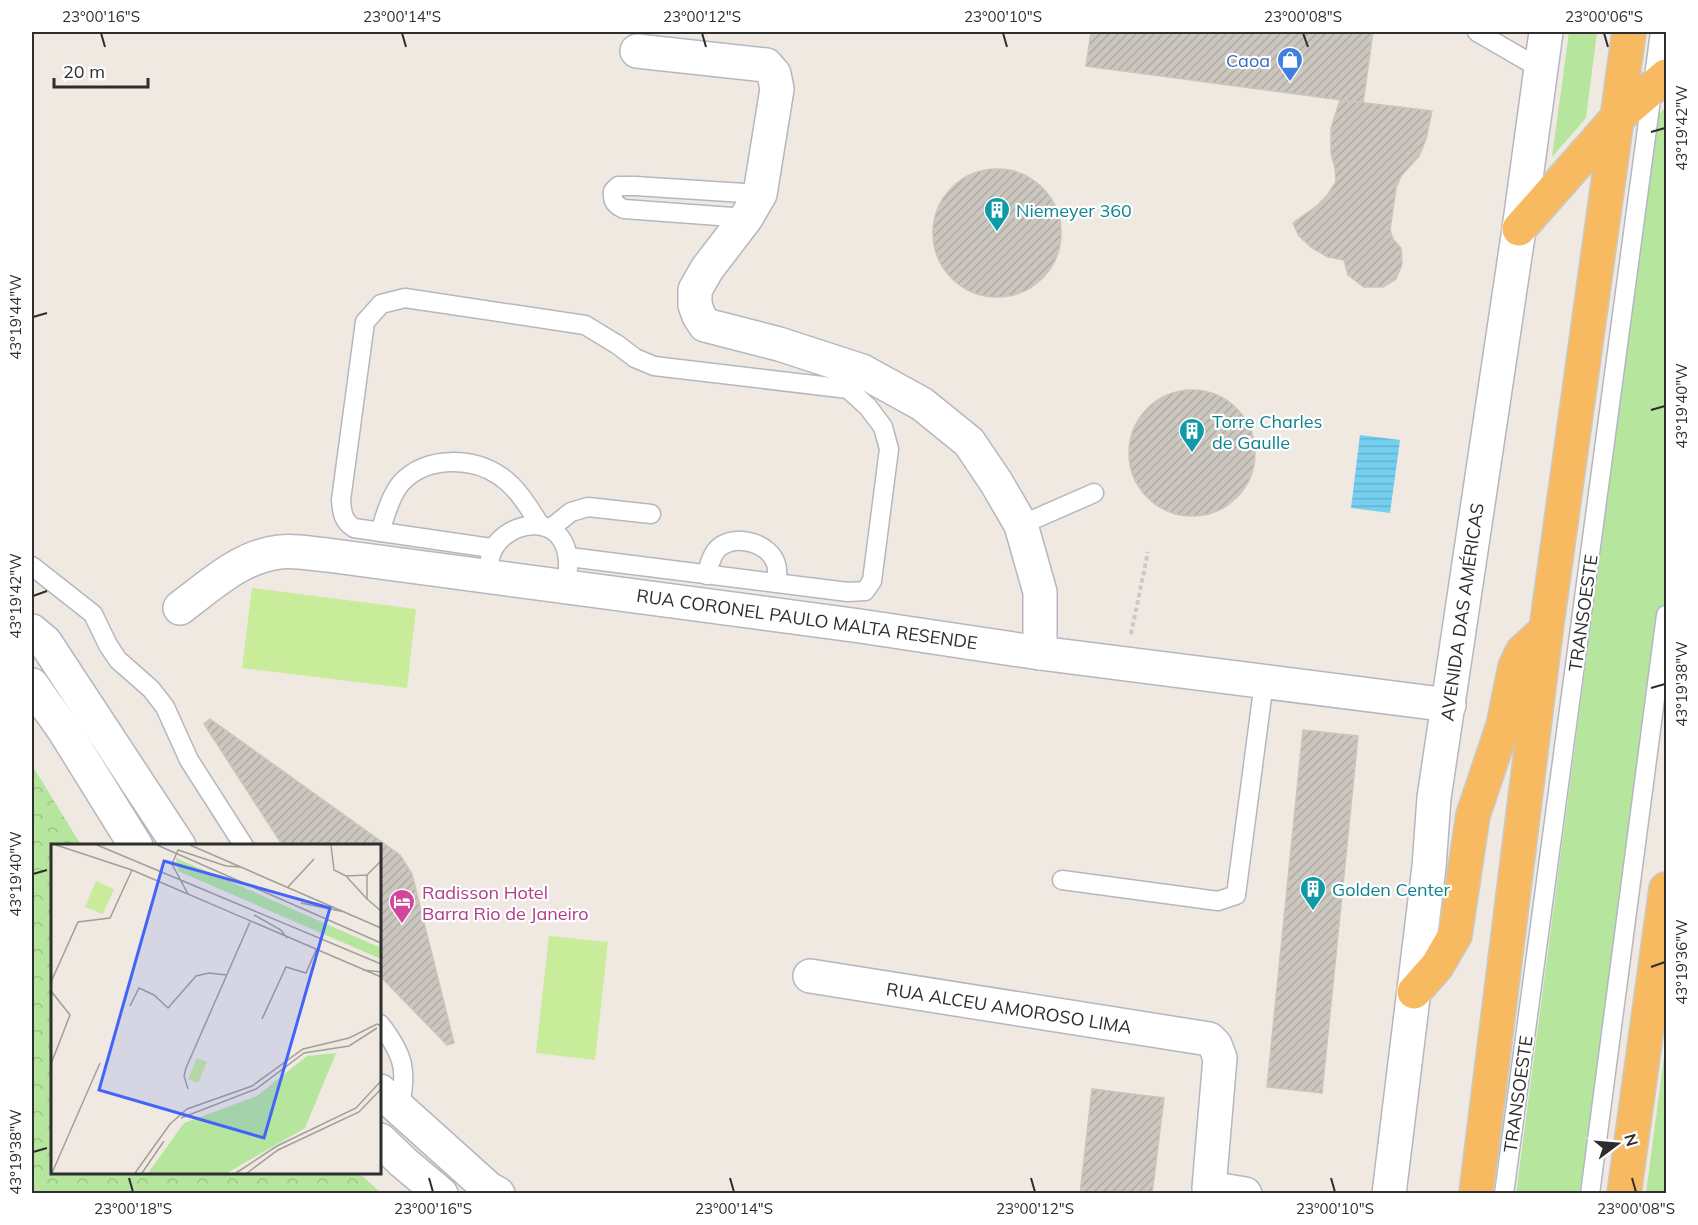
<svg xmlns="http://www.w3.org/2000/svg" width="1698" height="1225" viewBox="0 0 1698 1225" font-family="Mulish,sans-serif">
<defs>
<pattern id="forest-crowns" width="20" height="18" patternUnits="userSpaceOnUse" patternTransform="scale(1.5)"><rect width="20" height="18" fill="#b6e59e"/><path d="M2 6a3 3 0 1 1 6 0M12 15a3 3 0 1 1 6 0" fill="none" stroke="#9dc588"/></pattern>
<pattern id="water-rules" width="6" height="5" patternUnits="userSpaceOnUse" patternTransform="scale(1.5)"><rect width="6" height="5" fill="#75cff0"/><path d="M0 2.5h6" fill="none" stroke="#66b2ce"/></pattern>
<pattern id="building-hatch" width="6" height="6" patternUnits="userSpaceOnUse" patternTransform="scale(1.5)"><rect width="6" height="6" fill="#cbc7bf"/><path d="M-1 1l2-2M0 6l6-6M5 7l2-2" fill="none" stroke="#afaba4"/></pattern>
</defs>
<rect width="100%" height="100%" fill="#efe9e1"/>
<g fill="#b6e59e">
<polygon points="1569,32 1597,32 1586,118 1552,157"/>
<polygon points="1666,107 1666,593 1586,1193 1516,1194 1658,115"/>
<polygon points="1666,1042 1666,1193 1646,1193"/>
</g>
<polygon fill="url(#forest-crowns)" points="32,765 81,845 52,846 52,1172 359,1173 381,1193 32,1193"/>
<g fill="#c9ec9a">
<polygon points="252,588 416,609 407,688 242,668"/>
<polygon points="549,936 608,942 595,1060 536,1053"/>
</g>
<polygon fill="url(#water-rules)" points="1360,435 1400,440 1390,513 1351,508"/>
<g fill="url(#building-hatch)" stroke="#cbc5ba" stroke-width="1.5">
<polygon points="1091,32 1373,32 1363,103 1086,66"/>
<polygon points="1340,100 1432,111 1426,139 1419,156 1401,176 1396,188 1390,230 1393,239 1401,248 1402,264 1396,279 1383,287 1364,287 1348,275 1344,260 1328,257 1312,248 1299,236 1293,223 1318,205 1328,194 1336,182 1335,168 1331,153 1331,128"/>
<circle cx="997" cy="233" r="64"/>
<circle cx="1192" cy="453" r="63"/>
<polygon points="210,719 400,855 412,874 454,1043 447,1045 380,976 380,846 283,846 204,724"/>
<polygon points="1303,730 1358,736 1322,1093 1267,1087"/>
<polygon points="1092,1089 1164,1098 1152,1194 1080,1194"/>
</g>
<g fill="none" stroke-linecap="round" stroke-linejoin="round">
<defs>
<g id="service">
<polyline points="1477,32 1541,69"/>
<path d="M 746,218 L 624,209 C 615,205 612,201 613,191 L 618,186 L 635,186 L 760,194"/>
<polyline points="1021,525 1094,493"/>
<polyline points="551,528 571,512 588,507 651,514"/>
<path d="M 380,532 C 385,516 391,494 402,482 C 427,456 472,457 500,476 C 518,488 529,508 540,525"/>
<path d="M 491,548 L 354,528 C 343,521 342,513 341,500 L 365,322 L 381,304 L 405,298 L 585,325 L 618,345 L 635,358 L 654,366 L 848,389 L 868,407 L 883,427 L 889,449 L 872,581 L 865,591 L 848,592 L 569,557"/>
<path d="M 490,559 C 496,521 571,504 568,569"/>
<polyline points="32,566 93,614 108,645 118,660 151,689 165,707 189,760 244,846"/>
<path d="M 707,575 C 709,565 712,552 721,546 C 739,534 770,544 776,564 C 778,570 777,577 777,583"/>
<polyline points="1062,880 1218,901 1236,895 1264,682"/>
<path d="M 380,1024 C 404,1055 408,1071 399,1109"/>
<polyline points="1504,1194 1660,32"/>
<polyline points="1590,1194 1666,615"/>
</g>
<g id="minor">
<polyline points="637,51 766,65 774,74 777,89 760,194 746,218 707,269 695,290 695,305 699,316 705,325 779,344 862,371 922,404 969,442 996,482 1021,525 1040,592 1040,653"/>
<path d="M 180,608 C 211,585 241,556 280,552 C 295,550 312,554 327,555 L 860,626 L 1040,653 L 1449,705"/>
<polyline points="32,631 45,642 179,846"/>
<polyline points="810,976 1209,1039 1215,1045 1220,1058 1209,1188 1245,1194"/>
<polyline points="380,1091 489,1189 498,1194"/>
</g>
<g id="tertiary">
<polyline points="32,685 64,730 136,846"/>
<polyline points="380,1140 403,1162 441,1194"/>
</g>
<polyline id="secondary" points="1389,1194 1429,867 1434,798 1519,229 1546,32"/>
<g id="trunk">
<polyline points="1519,229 1616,119 1666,76"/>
<polyline points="1414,992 1437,966 1455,935 1473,815 1503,726 1515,667 1522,652 1546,630"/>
<polyline points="1476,1194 1546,630 1629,32"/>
<polyline points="1624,1194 1666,889"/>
</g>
</defs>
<use href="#service" stroke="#b4b7c1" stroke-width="21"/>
<use href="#minor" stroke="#b4b7c1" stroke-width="36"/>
<use href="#tertiary" stroke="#b4b7c1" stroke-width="36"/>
<use href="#secondary" stroke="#b4b7c1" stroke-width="36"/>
<use href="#trunk" stroke="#c9c9c9" stroke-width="36"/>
<polyline stroke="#c9c9c9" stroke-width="4" stroke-dasharray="4.5 3" stroke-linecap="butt" points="1131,634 1148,552"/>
<use href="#service" stroke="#fff" stroke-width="18"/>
<use href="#minor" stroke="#fff" stroke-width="33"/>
<use href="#tertiary" stroke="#fff" stroke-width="33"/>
<use href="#secondary" stroke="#fff" stroke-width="33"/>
<use href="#trunk" stroke="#f8ba60" stroke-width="33"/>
</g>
<path fill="none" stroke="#2e2e2e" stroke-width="2" d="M 101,33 L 105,47M 402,33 L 406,47M 702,33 L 706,47M 1003,33 L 1007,47M 1303,33 L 1308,47M 1604,33 L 1608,47M 1651,132 L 1665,128M 33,317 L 47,313M 1651,410 L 1665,406M 33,596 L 47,591M 1651,688 L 1665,684M 33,874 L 47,870M 1651,967 L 1665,962M 33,1152 L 47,1148M 129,1178 L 133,1192M 429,1178 L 433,1192M 730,1178 L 734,1192M 1031,1178 L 1035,1192M 1331,1178 L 1335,1192M 1632,1178 L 1636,1192"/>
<defs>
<symbol id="shop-pin" viewBox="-11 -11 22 30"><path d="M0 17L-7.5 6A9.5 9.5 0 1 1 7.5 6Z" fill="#3f7fe0" stroke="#fff"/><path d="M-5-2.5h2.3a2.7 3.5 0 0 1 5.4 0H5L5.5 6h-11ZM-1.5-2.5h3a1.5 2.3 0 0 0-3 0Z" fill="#fff"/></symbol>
<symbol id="building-pin" viewBox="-11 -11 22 30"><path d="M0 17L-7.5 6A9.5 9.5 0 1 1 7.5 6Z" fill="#0f9aa8" stroke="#fff"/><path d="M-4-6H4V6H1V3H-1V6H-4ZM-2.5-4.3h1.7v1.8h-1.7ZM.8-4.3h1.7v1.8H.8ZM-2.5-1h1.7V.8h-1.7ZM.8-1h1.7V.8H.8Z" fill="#fff"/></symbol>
<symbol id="hotel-pin" viewBox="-11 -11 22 30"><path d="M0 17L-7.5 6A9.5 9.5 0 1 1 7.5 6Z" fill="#d1479c" stroke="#fff"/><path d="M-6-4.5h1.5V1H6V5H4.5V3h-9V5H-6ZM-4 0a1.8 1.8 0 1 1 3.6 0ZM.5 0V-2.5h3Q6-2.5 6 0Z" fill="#fff"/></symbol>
</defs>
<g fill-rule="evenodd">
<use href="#shop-pin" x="1275" y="45" width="30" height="40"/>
<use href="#building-pin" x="982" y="195" width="30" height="40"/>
<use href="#building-pin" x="1177" y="416" width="30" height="40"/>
<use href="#building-pin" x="1298" y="874" width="30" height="40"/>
<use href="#hotel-pin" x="387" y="887" width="30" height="40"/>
</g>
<g text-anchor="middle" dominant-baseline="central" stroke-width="4.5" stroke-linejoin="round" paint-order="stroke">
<g font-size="18" fill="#366cbe" stroke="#fff" text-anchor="end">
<text x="1270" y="60">Caoa</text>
</g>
<g font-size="18" fill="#0d838f" stroke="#fff" text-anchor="start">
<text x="1016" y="210">Niemeyer 360</text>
<text x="1212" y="421">Torre Charles<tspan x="1212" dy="21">de Gaulle</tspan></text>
<text x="1332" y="889">Golden Center</text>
</g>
<g font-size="18" fill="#2e2e2e" stroke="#fff">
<text transform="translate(1462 612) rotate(-82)">AVENIDA DAS AMÉRICAS</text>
<text transform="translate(1583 613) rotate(-82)">TRANSOESTE</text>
<text transform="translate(807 619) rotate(8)">RUA CORONEL PAULO MALTA RESENDE</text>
<text transform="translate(1009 1008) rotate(9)">RUA ALCEU AMOROSO LIMA</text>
<text transform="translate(1518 1094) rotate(-82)">TRANSOESTE</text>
</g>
<g font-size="18" fill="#b23c85" stroke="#fff" text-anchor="start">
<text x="422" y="892">Radisson Hotel<tspan x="422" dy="21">Barra Rio de Janeiro</tspan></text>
</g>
</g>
<g transform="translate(51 844)">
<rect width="330" height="330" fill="#efe9e1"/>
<path d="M 125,14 L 330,104 L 330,115 L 127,27 Z" fill="#b6e59e"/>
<path d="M 285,209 L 254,284 L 176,329 L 97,329 L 133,279 L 206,252 L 256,212 Z" fill="#b6e59e"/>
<path d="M 45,37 L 63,45 L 52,70 L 34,63 ZM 146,214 L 156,218 L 147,239 L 137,235 Z" fill="#c9ec9a"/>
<path fill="none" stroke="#a29e99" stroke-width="1.5" d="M 5,1 L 81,26 L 330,133M 46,1 L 330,120M 106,1 L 330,99M 139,1 L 330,84M 280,1 L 283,26 L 295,32 L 316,31 L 316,55 L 330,67M 316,31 L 330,17M 295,32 L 316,55M 237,43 L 263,15M 137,50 L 121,20 L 127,6 L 175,22 L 190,23M 250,59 L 294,68M 203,71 L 230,86 L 236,94M 312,126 L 330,128M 0,138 L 27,78 L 59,74 L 81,26M 0,147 L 19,171 L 0,220M 79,162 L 88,144 L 103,151 L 117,164 L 145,132 L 158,129 L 176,131M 211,175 L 235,123 L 255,129 L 265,106M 137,245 L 133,232 L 135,224 L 199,78M 130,274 L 205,245 L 253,209 L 298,202 L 326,184M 1,329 L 49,219M 84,329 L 119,280 L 136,265 L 201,242 L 252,205 L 298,194 L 326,180 L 330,182M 91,329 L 113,297M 185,329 L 226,302 L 305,264 L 330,237M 196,329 L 227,306 L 308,268 L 330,245"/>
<path fill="#4264fb" fill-opacity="0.15" stroke="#4264fb" stroke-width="3" d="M 113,17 L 279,64 L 213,294 L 48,246 Z"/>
<rect width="330" height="330" fill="none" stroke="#2e2e2e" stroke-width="3"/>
</g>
<rect width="1698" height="1225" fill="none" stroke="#ffffff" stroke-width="66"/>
<g transform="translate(1617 1144) rotate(74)" stroke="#ffffff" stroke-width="4.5" paint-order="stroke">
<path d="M0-4.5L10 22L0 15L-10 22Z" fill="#2e2e2e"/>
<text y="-9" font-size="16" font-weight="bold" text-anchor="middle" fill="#2e2e2e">N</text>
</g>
<path d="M54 78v9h94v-9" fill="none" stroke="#2e2e2e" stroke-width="3"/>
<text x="63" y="78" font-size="18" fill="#2e2e2e" stroke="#ffffff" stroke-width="4.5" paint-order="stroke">20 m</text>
<rect x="33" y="33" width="1632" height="1159" fill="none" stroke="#2e2e2e" stroke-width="2"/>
<g font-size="15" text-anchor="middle" fill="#2e2e2e">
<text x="101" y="22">23°00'16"S</text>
<text x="402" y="22">23°00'14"S</text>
<text x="702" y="22">23°00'12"S</text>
<text x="1003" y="22">23°00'10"S</text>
<text x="1303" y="22">23°00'08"S</text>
<text x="1604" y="22">23°00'06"S</text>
<text transform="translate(1682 128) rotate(-90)" y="5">43°19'42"W</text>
<text transform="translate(16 317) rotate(-90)" y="5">43°19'44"W</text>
<text transform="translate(1682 406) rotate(-90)" y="5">43°19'40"W</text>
<text transform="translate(16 596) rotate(-90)" y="5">43°19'42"W</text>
<text transform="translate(1682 684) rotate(-90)" y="5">43°19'38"W</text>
<text transform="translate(16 874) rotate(-90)" y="5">43°19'40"W</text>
<text transform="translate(1682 962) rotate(-90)" y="5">43°19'36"W</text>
<text transform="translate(16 1152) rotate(-90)" y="5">43°19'38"W</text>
<text x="133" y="1214">23°00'18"S</text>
<text x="433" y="1214">23°00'16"S</text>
<text x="734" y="1214">23°00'14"S</text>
<text x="1035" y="1214">23°00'12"S</text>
<text x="1335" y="1214">23°00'10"S</text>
<text x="1636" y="1214">23°00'08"S</text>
</g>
</svg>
